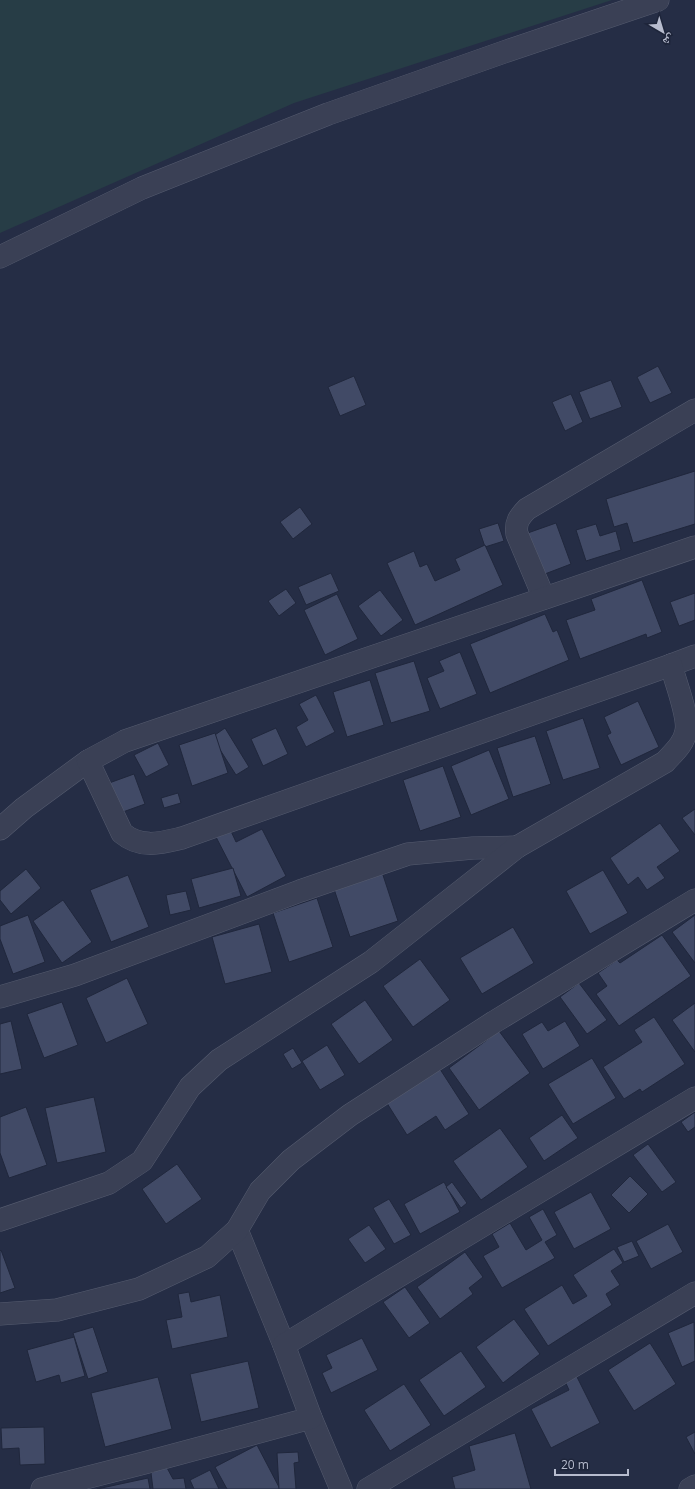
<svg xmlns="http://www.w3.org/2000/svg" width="695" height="1489" viewBox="0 0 695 1489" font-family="'Open Sans','Noto Naskh Arabic',sans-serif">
<rect width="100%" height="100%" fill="#252d45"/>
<polygon fill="#273d46" points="0,0 612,0 294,103 0,233"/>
<g fill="#414a66" stroke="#20273c">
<polygon points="658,366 672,393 650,403 637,377"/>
<polygon points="354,376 366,405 340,416 328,387"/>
<polygon points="611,380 622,407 590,419 579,392"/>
<polygon points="571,394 583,422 565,431 552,402"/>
<polygon points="695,471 695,524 633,543 627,523 614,527 606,499"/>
<polygon points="300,507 312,524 293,539 280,522"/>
<polygon points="498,523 504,541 485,547 479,529"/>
<polygon points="556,523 571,564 537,577 522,535"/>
<polygon points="596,524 600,536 616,531 621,550 586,561 576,530"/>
<polygon points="485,545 503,585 415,625 387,563 414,551 420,567 427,564 435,581 460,570 455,559"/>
<polygon points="331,573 339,591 306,605 298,587"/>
<polygon points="642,580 662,632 647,638 646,634 580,659 566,620 595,610 591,599"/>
<polygon points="286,589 296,603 279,616 268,601"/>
<polygon points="380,590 403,620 381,636 358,606"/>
<polygon points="695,593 695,620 679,626 670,602"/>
<polygon points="337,594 358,639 325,655 304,610"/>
<polygon points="545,614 553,632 557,630 569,660 490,693 470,644"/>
<polygon points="460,652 477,694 440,709 427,678 444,671 439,661"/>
<polygon points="414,661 430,711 391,723 375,673"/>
<polygon points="370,680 384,725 347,737 333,692"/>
<polygon points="316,695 335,732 306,747 296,727 308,720 299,704"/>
<polygon points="638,701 659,747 621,765 607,735 611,733 604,717"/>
<polygon points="583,718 600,768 563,780 546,731"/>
<polygon points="225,728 249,767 236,775 212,737"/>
<polygon points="276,728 288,754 263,766 251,739"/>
<polygon points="215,733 228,773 192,786 179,745"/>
<polygon points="535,736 551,784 513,797 497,748"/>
<polygon points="158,743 169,765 146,777 134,755"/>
<polygon points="489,750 509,799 471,815 451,766"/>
<polygon points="443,766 461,817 420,831 403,780"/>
<polygon points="134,774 145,804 109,817 98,787"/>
<polygon points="178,793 181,803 164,808 161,798"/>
<polygon points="695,809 695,835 682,818"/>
<polygon points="660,823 680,851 657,867 665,878 647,890 638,877 628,885 610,858"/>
<polygon points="230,829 236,842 262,829 286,876 247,897 216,837"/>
<polygon points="233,868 241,896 199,908 191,879"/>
<polygon points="26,869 41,888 11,914 0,900 0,891"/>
<polygon points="603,870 628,913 590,934 566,891"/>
<polygon points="382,872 398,921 350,937 334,889"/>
<polygon points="128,875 149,927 111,942 90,890"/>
<polygon points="186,891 191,910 170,915 166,895"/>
<polygon points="317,898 333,947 289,962 273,913"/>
<polygon points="63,900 92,942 62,963 33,921"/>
<polygon points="28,915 45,962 13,974 0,939 0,926"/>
<polygon points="695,915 695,963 672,932"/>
<polygon points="259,924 272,972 225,984 212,937"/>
<polygon points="513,927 534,963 482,994 460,958"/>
<polygon points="662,935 691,976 619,1026 596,994 607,986 598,973 617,960 620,963"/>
<polygon points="420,959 450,1000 413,1027 383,986"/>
<polygon points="127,978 148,1024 106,1043 86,998"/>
<polygon points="579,983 607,1020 587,1034 560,997"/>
<polygon points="365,1000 393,1040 359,1064 331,1024"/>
<polygon points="62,1002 78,1045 44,1058 27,1014"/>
<polygon points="695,1003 695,1052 672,1020"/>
<polygon points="654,1017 685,1064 642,1092 640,1089 624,1099 603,1067 642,1042 634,1030"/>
<polygon points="11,1021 22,1069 0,1074 0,1024"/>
<polygon points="565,1021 580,1046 543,1069 522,1034 542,1022 548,1031"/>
<polygon points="499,1031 530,1073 479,1110 449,1068"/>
<polygon points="327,1045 345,1075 320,1090 302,1061"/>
<polygon points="293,1048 302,1063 292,1069 283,1054"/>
<polygon points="592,1058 616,1098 573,1124 548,1084"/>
<polygon points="438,1066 469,1114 445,1130 436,1116 407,1135 385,1100"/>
<polygon points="94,1097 106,1152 57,1163 45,1108"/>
<polygon points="26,1107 47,1165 9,1178 0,1153 0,1117"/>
<polygon points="695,1112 695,1127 688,1132 681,1122"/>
<polygon points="562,1115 578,1138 544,1161 529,1138"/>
<polygon points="500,1128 528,1167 481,1200 453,1161"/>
<polygon points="648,1144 676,1182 662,1192 633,1155"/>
<polygon points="177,1164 202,1199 166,1224 142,1189"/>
<polygon points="630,1176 648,1194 629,1213 611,1195"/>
<polygon points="444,1182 460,1212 420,1234 404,1204"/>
<polygon points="452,1182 467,1203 461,1208 446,1187"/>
<polygon points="591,1192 611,1229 574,1249 554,1212"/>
<polygon points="389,1199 411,1235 394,1244 373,1208"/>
<polygon points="543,1209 557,1235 545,1242 555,1258 502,1288 483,1256 499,1247 492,1234 510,1223 526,1250 542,1240 529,1217"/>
<polygon points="668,1224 683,1252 651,1269 636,1241"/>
<polygon points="369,1225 386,1249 365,1263 348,1239"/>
<polygon points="632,1241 639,1256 624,1262 617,1247"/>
<polygon points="614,1249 623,1263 611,1271 620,1285 606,1294 612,1305 548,1346 524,1309 562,1285 573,1304 587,1296 573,1275"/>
<polygon points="1,1250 15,1288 0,1293 0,1251"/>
<polygon points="465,1252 483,1277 469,1288 473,1294 440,1319 417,1287"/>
<polygon points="405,1287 430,1323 409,1338 383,1302"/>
<polygon points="189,1292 191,1302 220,1295 228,1337 172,1349 166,1320 182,1317 178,1294"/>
<polygon points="514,1319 540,1354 503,1383 476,1347"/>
<polygon points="694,1322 695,1361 682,1367 668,1333"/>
<polygon points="93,1327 108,1372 88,1379 73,1333"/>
<polygon points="74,1337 85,1376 61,1383 59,1375 36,1382 27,1350"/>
<polygon points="362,1338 378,1370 331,1393 322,1373 332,1368 326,1355"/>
<polygon points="650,1343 676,1384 634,1411 608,1370"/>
<polygon points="461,1351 486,1387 444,1416 419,1380"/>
<polygon points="248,1361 259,1408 201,1422 190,1374"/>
<polygon points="575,1373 600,1423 551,1448 531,1409 569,1390 564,1379"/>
<polygon points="158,1377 172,1429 105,1447 91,1393"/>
<polygon points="404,1384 431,1425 390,1451 364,1410"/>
<polygon points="44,1427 45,1464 20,1465 19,1448 2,1449 1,1428"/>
<polygon points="695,1432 695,1454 686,1437"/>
<polygon points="515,1433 531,1489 455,1489 452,1477 475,1470 469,1446"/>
<polygon points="257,1445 280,1489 227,1489 215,1467"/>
<polygon points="298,1452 299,1462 294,1463 296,1489 279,1489 277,1453"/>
<polygon points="166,1466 173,1479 184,1478 186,1489 153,1489 151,1473"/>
<polygon points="210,1470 219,1489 194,1489 190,1480"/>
<polygon points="148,1478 150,1489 97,1489"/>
</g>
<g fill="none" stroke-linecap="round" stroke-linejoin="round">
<defs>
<g id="minor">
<polyline points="0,257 142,188 328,114 504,52 658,0"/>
<path d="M 544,598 L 517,534 C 515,523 519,517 527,509 L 695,410"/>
<polyline points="671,665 695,656"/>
<polyline points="0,829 24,808 88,761"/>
<polyline points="0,997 75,975 300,891 408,854 473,848 517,847"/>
<path d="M 0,1220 L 109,1183 L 142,1161 L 190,1087 L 219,1060 L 371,962 L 517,847 L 665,762 C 673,753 684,744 686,731 C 689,716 675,681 671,665 L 182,838 C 161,843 141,849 122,833 L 88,761 L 125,741 L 695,547"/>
<polyline points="237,1230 284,1345"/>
<polyline points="0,1314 57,1310 139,1289 207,1257 237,1230 260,1191 291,1160 350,1115 494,1022 695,900"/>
<polyline points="311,1418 341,1489"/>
<polyline points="42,1489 144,1463 311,1418 284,1345 695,1098"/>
<polyline points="368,1489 695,1293"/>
<polyline points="690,1489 695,1486"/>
</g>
</defs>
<use href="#minor" stroke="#555b6f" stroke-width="23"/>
<use href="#minor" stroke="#3a4055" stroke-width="22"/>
</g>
<g transform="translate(663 32) rotate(142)" stroke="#1e253a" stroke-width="3" paint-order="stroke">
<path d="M0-3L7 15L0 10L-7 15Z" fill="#b7bcce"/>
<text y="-6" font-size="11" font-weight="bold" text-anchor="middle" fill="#b7bcce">ش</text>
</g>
<path d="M555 1469v6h73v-6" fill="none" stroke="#b7bcce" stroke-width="2"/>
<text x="561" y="1469" font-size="12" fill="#b7bcce" stroke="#1e253a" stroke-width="3" paint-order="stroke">20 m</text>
</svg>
